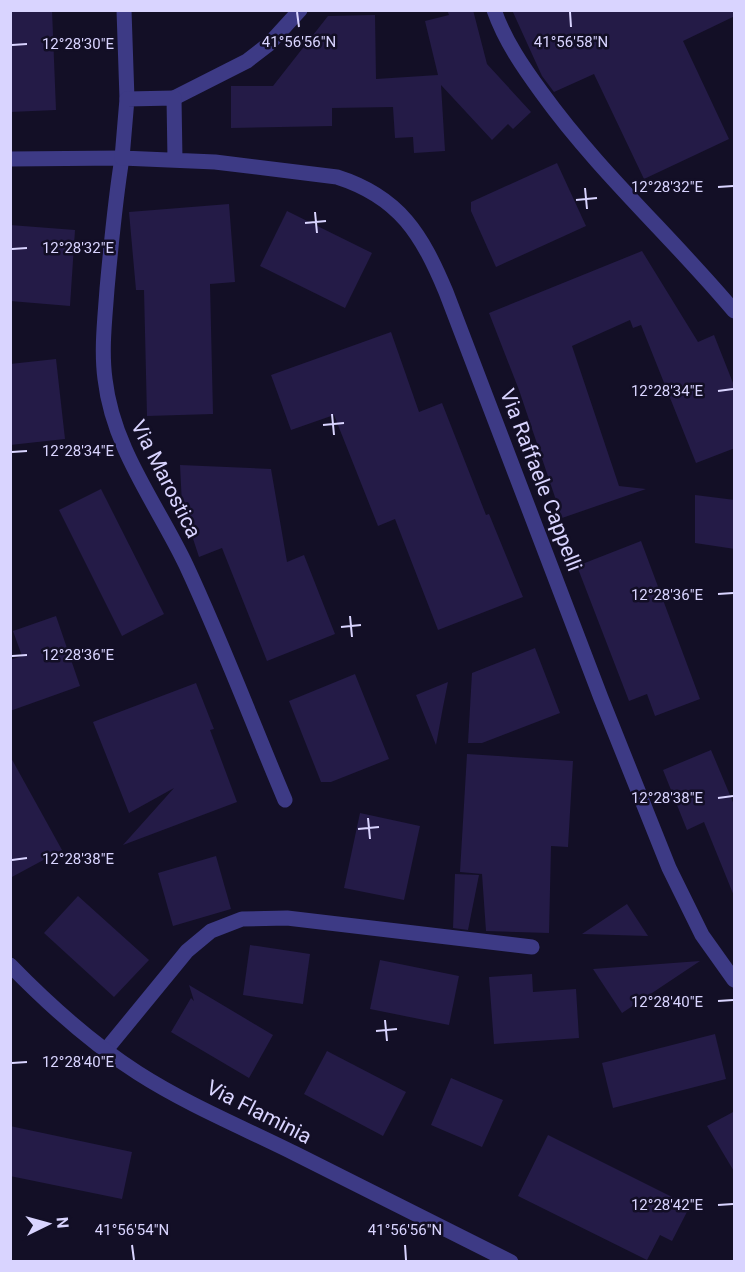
<svg xmlns="http://www.w3.org/2000/svg" width="745" height="1272" viewBox="0 0 745 1272" font-family="Roboto,sans-serif">
<rect width="100%" height="100%" fill="#130f26"/>
<g fill="#241b47">
<polygon points="10,10 52,10 56,110 10,112"/>
<polygon points="447,10 473,10 487,64 531,112 513,129 508,124 492,140 441,85 445,151 414,153 413,137 395,138 393,107 332,108 332,126 231,128 231,86 273,86 328,16 375,15 376,79 438,75 425,21 449,15"/>
<polygon points="512,10 735,10 735,16 683,41 729,139 644,179 594,74 554,92 542,76"/>
<polygon points="557,163 586,226 496,267 471,211 471,202"/>
<polygon points="229,204 235,282 210,284 213,414 147,416 144,290 136,290 129,212"/>
<polygon points="287,211 372,253 345,308 260,266"/>
<polygon points="10,225 75,230 70,306 10,301"/>
<polygon points="642,251 698,342 714,335 735,388 735,448 696,463 641,325 633,328 630,320 572,346 619,486 646,489 562,518 519,390 489,313"/>
<polygon points="391,332 419,412 442,403 486,515 489,514 523,597 438,630 395,519 378,526 334,415 291,430 271,375"/>
<polygon points="56,359 65,439 10,445 10,364"/>
<polygon points="180,465 271,469 287,562 304,555 335,634 267,661 222,548 199,557 182,505"/>
<polygon points="101,489 164,614 122,636 59,510"/>
<polygon points="695,495 735,500 735,549 695,543"/>
<polygon points="641,541 700,699 655,716 647,694 629,701 577,566"/>
<polygon points="56,616 80,686 10,711 10,660 22,656 13,631"/>
<polygon points="535,648 560,713 482,743 468,743 472,673"/>
<polygon points="355,674 389,759 331,782 321,782 289,701"/>
<polygon points="448,682 443,707 436,745 416,695"/>
<polygon points="196,683 214,729 210,730 237,802 123,845 174,788 129,813 93,722"/>
<polygon points="711,750 735,807 734,896 704,822 687,830 663,770"/>
<polygon points="467,754 573,761 568,847 551,846 549,933 486,931 482,874 460,872"/>
<polygon points="10,756 62,850 10,878"/>
<polygon points="360,813 420,826 404,900 344,888"/>
<polygon points="216,856 231,909 173,926 158,873"/>
<polygon points="455,874 479,875 468,930 453,928"/>
<polygon points="78,896 149,960 114,997 44,933"/>
<polygon points="627,904 648,936 582,934"/>
<polygon points="250,945 310,954 303,1004 243,995"/>
<polygon points="380,960 459,976 449,1025 370,1009"/>
<polygon points="700,961 622,1013 593,969"/>
<polygon points="532,974 533,992 576,989 579,1038 494,1044 489,977"/>
<polygon points="189,985 273,1035 249,1078 171,1032 191,998 194,1001"/>
<polygon points="715,1034 726,1079 613,1108 602,1063"/>
<polygon points="327,1051 406,1092 383,1136 304,1094"/>
<polygon points="451,1078 503,1100 482,1147 431,1125"/>
<polygon points="735,1111 735,1173 707,1126"/>
<polygon points="10,1126 132,1152 122,1199 10,1176"/>
<polygon points="548,1135 690,1206 672,1241 660,1235 647,1260 518,1196"/>
</g>
<g fill="none" stroke-linecap="round" stroke-linejoin="round">
<polyline stroke="#3d3a85" stroke-width="15" points="174,98 247,61 269,44 300,10"/>
<g stroke="#3d3a85" stroke-width="15">
<polyline points="124,10 127,99"/>
<path d="M 494,10 C 505,41 523,67 542,93 C 599,172 672,237 734,311"/>
<path d="M 10,159 L 122,158 C 115,201 111,245 107,289 C 105,318 101,350 105,379 C 113,449 157,504 186,565 C 222,642 252,722 285,800"/>
<path d="M 175,160 L 174,98 L 127,99 L 122,158 L 215,162 L 337,177 C 400,197 422,235 446,292 L 601,698 L 669,868 L 702,935 L 734,980"/>
<polyline points="105,1051 187,951 211,931 242,919 287,918 532,947"/>
</g>
<path stroke="#3d3a85" stroke-width="15" d="M 10,965 C 49,1005 91,1043 138,1073 C 188,1105 244,1128 296,1154 C 368,1190 440,1226 511,1262"/>
</g>
<path fill="none" stroke="#d9d4ff" stroke-width="2" d="M 297,12 L 299,27M 570,12 L 571,27M 12,45 L 27,44M 718,187 L 733,186M 585,188 L 587,209M 576,200 L 597,198M 315,212 L 317,233M 305,223 L 326,221M 12,249 L 27,248M 718,391 L 733,389M 332,414 L 334,435M 323,425 L 344,423M 12,452 L 27,451M 718,594 L 733,593M 350,616 L 352,637M 341,627 L 361,625M 12,656 L 27,655M 718,798 L 733,796M 368,818 L 370,839M 358,829 L 379,827M 12,860 L 27,858M 718,1001 L 733,1000M 385,1020 L 387,1041M 376,1031 L 397,1029M 12,1063 L 27,1062M 718,1205 L 733,1204M 132,1245 L 134,1260M 405,1245 L 406,1260"/>
<g text-anchor="middle" dominant-baseline="central" stroke-width="5" stroke-linejoin="round" paint-order="stroke">
<g font-size="21" fill="#d9d4ff" stroke="#130f26">
<text transform="translate(166 479) rotate(63)">Via Marostica</text>
<text transform="translate(541 480) rotate(69)">Via Raffaele Cappelli</text>
<text transform="translate(259 1112) rotate(27)">Via Flaminia</text>
</g>
</g>
<g font-size="15" text-anchor="middle" fill="#d9d4ff" stroke="#130f26" stroke-width="5" stroke-linejoin="round" paint-order="stroke">
<text x="299" y="47">41°56'56"N</text>
<text x="571" y="47">41°56'58"N</text>
<text x="78" y="49">12°28'30"E</text>
<text x="667" y="192">12°28'32"E</text>
<text x="78" y="253">12°28'32"E</text>
<text x="667" y="396">12°28'34"E</text>
<text x="78" y="456">12°28'34"E</text>
<text x="667" y="600">12°28'36"E</text>
<text x="78" y="660">12°28'36"E</text>
<text x="667" y="803">12°28'38"E</text>
<text x="78" y="864">12°28'38"E</text>
<text x="667" y="1007">12°28'40"E</text>
<text x="78" y="1067">12°28'40"E</text>
<text x="667" y="1210">12°28'42"E</text>
<text x="132" y="1235">41°56'54"N</text>
<text x="405" y="1235">41°56'56"N</text>
</g>
<rect width="745" height="1272" fill="none" stroke="#d9d4ff" stroke-width="24"/>
<g transform="translate(48 1224) rotate(85)" stroke="#130f26" stroke-width="4.5" paint-order="stroke">
<path d="M0-4.5L10 22L0 15L-10 22Z" fill="#d9d4ff"/>
<text y="-9" font-size="16" font-weight="bold" text-anchor="middle" fill="#d9d4ff">N</text>
</g>
</svg>
